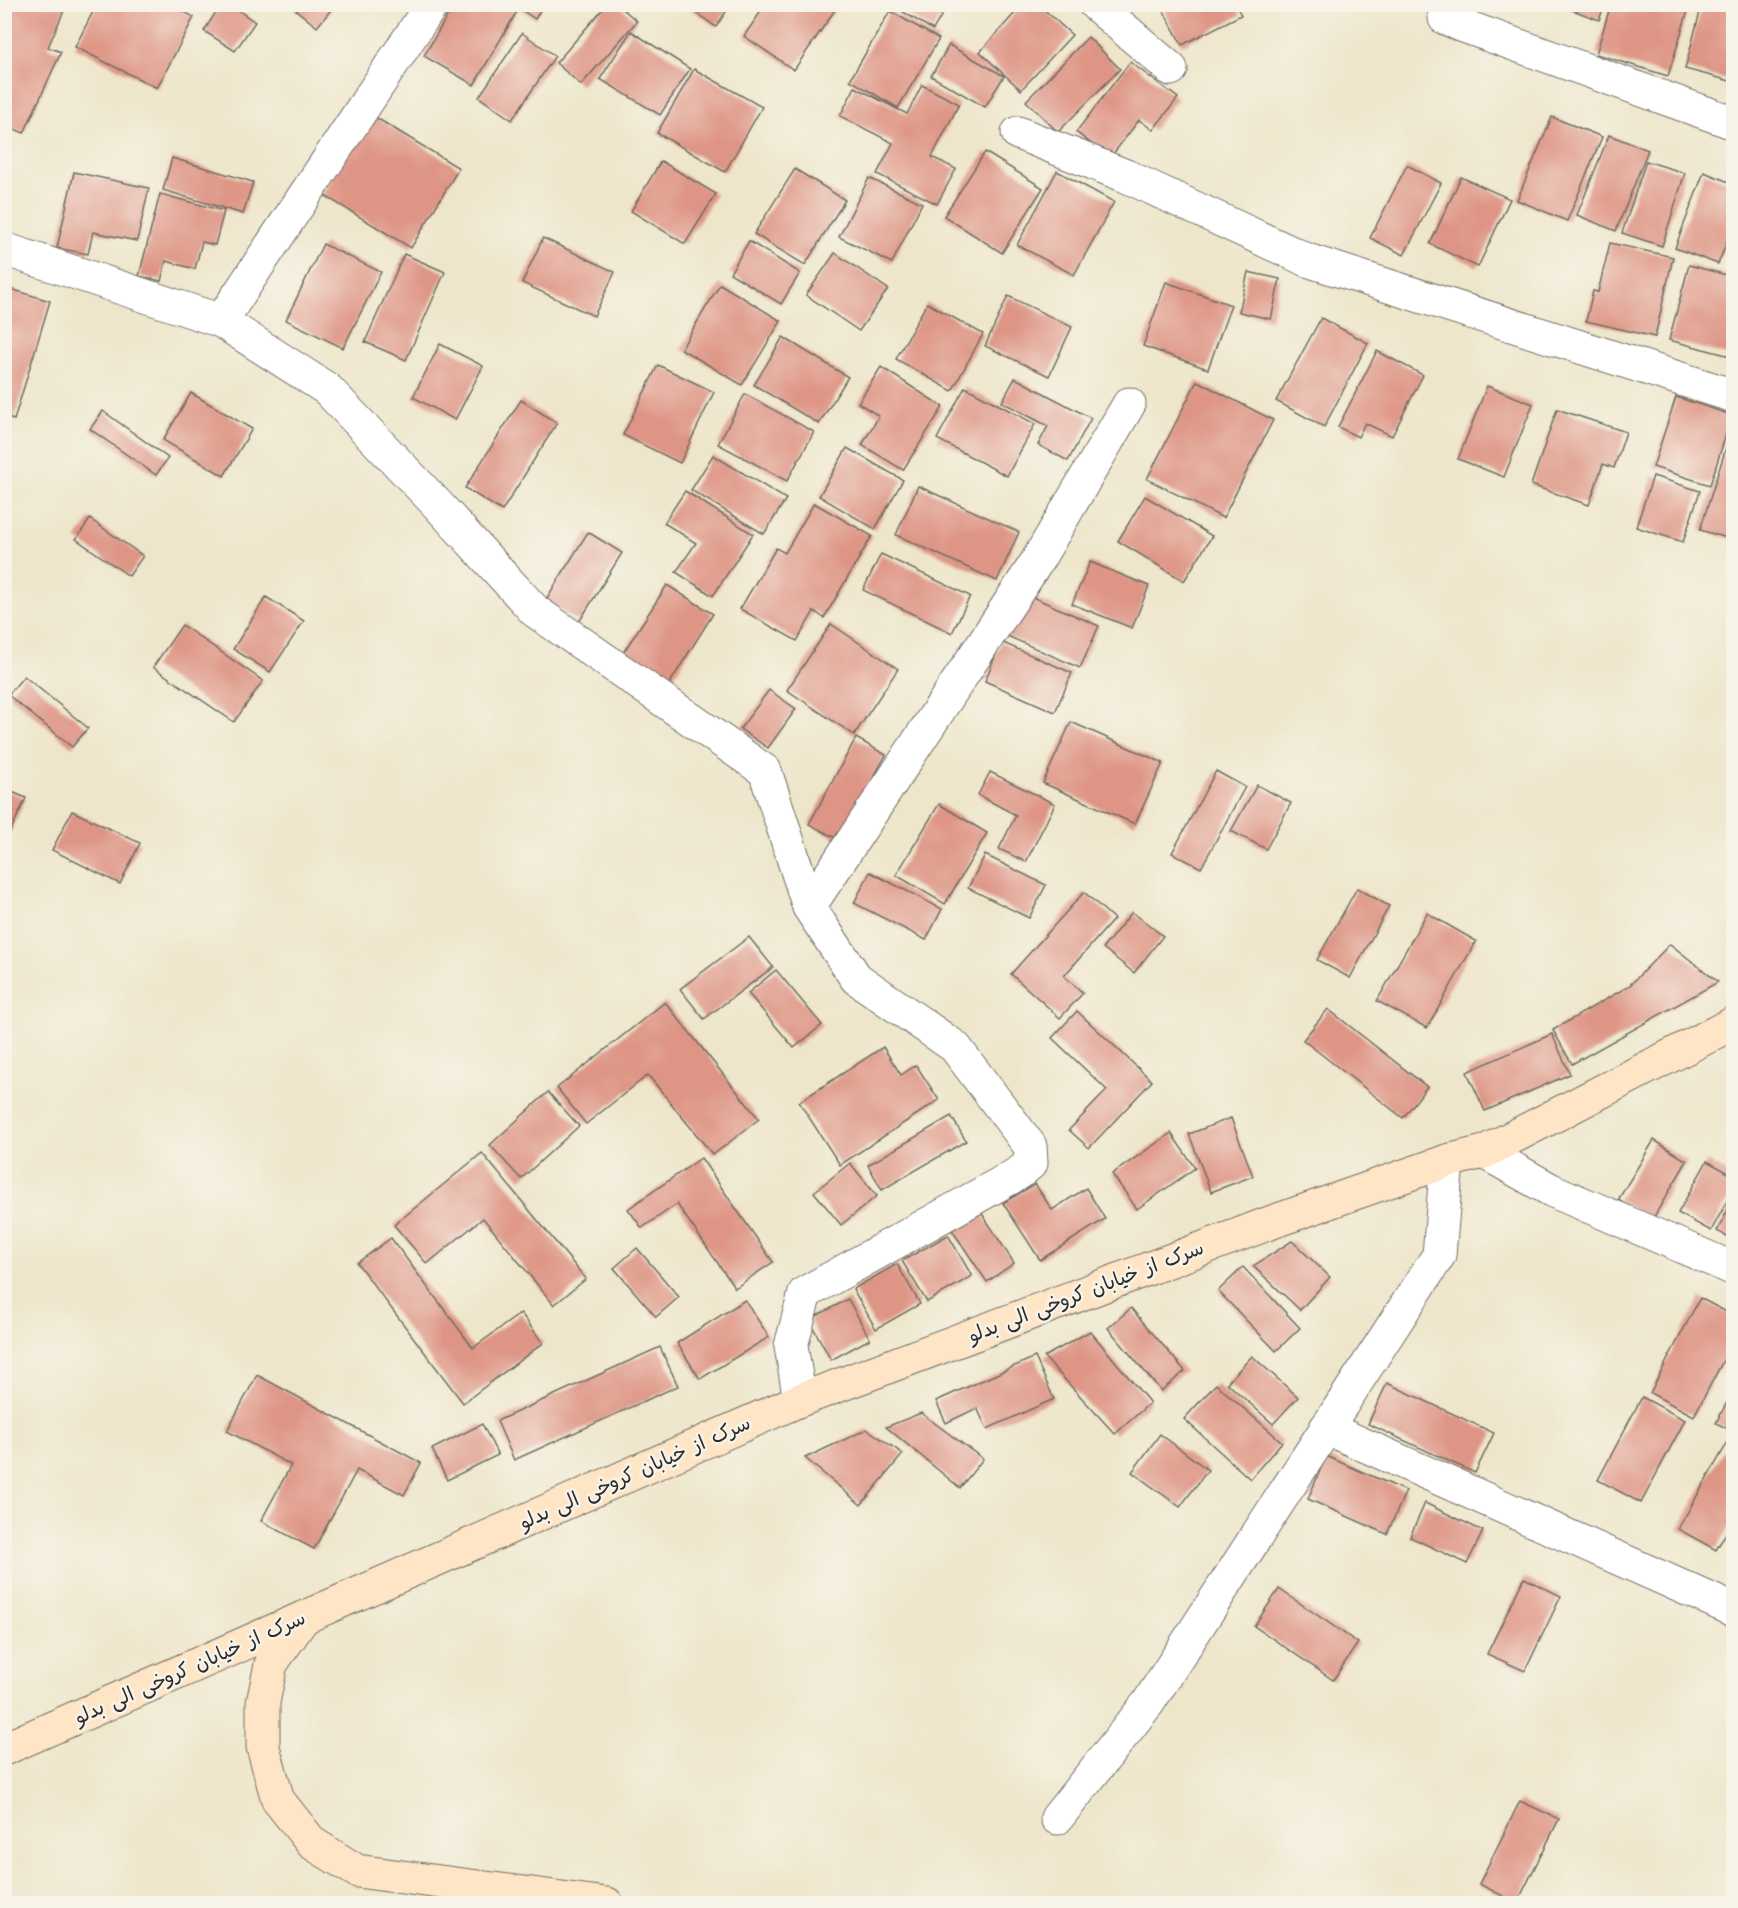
<svg xmlns="http://www.w3.org/2000/svg" width="1738" height="1908" viewBox="0 0 1738 1908" font-family="'Architects Daughter','Playpen Sans Arabic',sans-serif">
<rect width="100%" height="100%" fill="#f7f3e8"/>
<filter id="ink" filterUnits="userSpaceOnUse"><feTurbulence type="fractalNoise" baseFrequency=".0167" numOctaves="2"/><feDisplacementMap in="SourceGraphic" scale="12" xChannelSelector="R" yChannelSelector="G"/><feConvolveMatrix kernelMatrix="1 2 1 2 8 2 1 2 1" color-interpolation-filters="sRGB"/></filter>
<filter id="wash" filterUnits="userSpaceOnUse"><feTurbulence type="fractalNoise" baseFrequency=".008" numOctaves="4" result="noise"/><feDisplacementMap in="SourceGraphic" scale="24" xChannelSelector="R" yChannelSelector="G"/><feGaussianBlur stdDeviation="1.35" result="paint"/><feColorMatrix in="noise" values="0 0 0 0 0 0 0 0 0 0 0 0 0 0 0 0 0 1.4 0 .05"/><feComposite in="paint" operator="in"/></filter>
<g filter="url(#wash)">
<rect width="100%" height="100%" fill="#eee6cb"/>
<g id="blocks">
<g fill="#de9585">
<polygon points="9,4 66,6 48,47 61,52 24,133 4,125 4,14"/>
<polygon points="97,4 169,4 194,17 157,88 75,47"/>
<polygon points="221,4 229,4 255,22 235,51 204,31"/>
<polygon points="454,4 501,4 516,13 474,85 424,56"/>
<polygon points="513,4 544,4 535,19"/>
<polygon points="607,4 617,4 637,21 581,85 556,63"/>
<polygon points="684,4 731,4 716,27"/>
<polygon points="766,4 839,4 794,70 744,36"/>
<polygon points="890,4 948,4 933,30"/>
<polygon points="1023,4 1038,4 1072,35 1021,90 980,52"/>
<polygon points="1163,4 1235,4 1241,15 1182,45 1161,6"/>
<polygon points="1557,4 1605,4 1599,20"/>
<polygon points="1611,4 1690,4 1668,76 1596,54"/>
<polygon points="1702,4 1725,4 1734,7 1734,82 1685,69"/>
<polygon points="290,5 335,5 317,27"/>
<polygon points="890,11 939,39 898,108 850,80"/>
<polygon points="631,31 690,69 660,115 600,79"/>
<polygon points="522,33 555,56 512,120 479,97"/>
<polygon points="1088,37 1120,69 1058,132 1026,101"/>
<polygon points="949,45 1004,76 985,107 931,76"/>
<polygon points="1130,62 1178,98 1153,130 1139,120 1110,158 1076,132"/>
<polygon points="694,69 762,107 725,172 657,133"/>
<polygon points="922,85 959,104 932,157 956,169 937,204 877,174 893,143 840,116 855,87 907,114"/>
<polygon points="370,114 459,168 411,248 322,194"/>
<polygon points="1552,117 1602,137 1567,221 1517,200"/>
<polygon points="1609,135 1648,150 1616,231 1577,215"/>
<polygon points="985,152 1043,188 1002,253 944,216"/>
<polygon points="172,158 253,182 243,214 163,190"/>
<polygon points="661,161 716,194 685,244 631,211"/>
<polygon points="1646,161 1685,173 1662,246 1622,233"/>
<polygon points="1407,165 1441,183 1404,255 1370,238"/>
<polygon points="795,169 845,200 805,265 754,234"/>
<polygon points="1057,171 1114,202 1074,275 1017,245"/>
<polygon points="74,172 149,188 137,241 93,232 88,254 57,248"/>
<polygon points="1704,172 1734,184 1734,225 1718,264 1675,248"/>
<polygon points="1461,177 1510,199 1478,267 1430,244"/>
<polygon points="869,178 922,203 892,263 839,237"/>
<polygon points="160,194 224,211 215,245 202,242 195,269 166,261 161,281 139,276"/>
<polygon points="543,238 615,272 594,316 522,283"/>
<polygon points="749,241 800,273 781,304 730,273"/>
<polygon points="1610,243 1673,257 1655,337 1586,321 1593,291 1598,292"/>
<polygon points="323,244 381,272 343,348 286,320"/>
<polygon points="835,253 888,289 859,331 806,295"/>
<polygon points="404,254 445,272 406,360 365,342"/>
<polygon points="1689,265 1734,277 1734,341 1730,356 1669,340"/>
<polygon points="1248,272 1280,279 1271,319 1239,312"/>
<polygon points="1166,282 1231,305 1208,369 1143,346"/>
<polygon points="720,284 781,321 742,385 681,349"/>
<polygon points="4,287 50,301 14,420 4,417"/>
<polygon points="1008,296 1072,327 1049,376 985,346"/>
<polygon points="927,303 983,334 952,391 896,359"/>
<polygon points="1321,318 1368,343 1324,427 1276,401"/>
<polygon points="783,337 848,377 819,424 754,385"/>
<polygon points="440,344 483,366 455,420 413,397"/>
<polygon points="1377,351 1423,375 1392,436 1365,423 1358,437 1338,427"/>
<polygon points="658,365 714,392 680,463 623,435"/>
<polygon points="881,367 943,407 903,470 862,445 879,416 858,403"/>
<polygon points="1015,378 1091,418 1068,461 1038,445 1048,426 1002,402"/>
<polygon points="1197,381 1273,420 1223,518 1147,479"/>
<polygon points="1487,386 1533,404 1504,477 1458,459"/>
<polygon points="965,387 1035,424 1007,476 937,439"/>
<polygon points="191,393 252,429 224,476 163,440"/>
<polygon points="745,394 814,432 787,481 718,444"/>
<polygon points="1676,397 1732,415 1710,485 1653,467"/>
<polygon points="521,400 557,423 502,511 465,488"/>
<polygon points="1557,409 1626,432 1614,468 1603,464 1589,505 1531,485"/>
<polygon points="103,411 168,458 156,475 90,429"/>
<polygon points="847,448 903,480 875,529 819,496"/>
<polygon points="1726,448 1734,450 1734,540 1700,530"/>
<polygon points="713,455 786,499 764,534 691,490"/>
<polygon points="1653,476 1700,491 1683,542 1636,527"/>
<polygon points="918,486 1019,532 997,581 896,535"/>
<polygon points="685,491 753,534 713,596 676,572 696,543 664,523"/>
<polygon points="1145,496 1212,536 1184,581 1118,541"/>
<polygon points="814,503 872,536 824,618 814,611 797,641 740,609 776,548 785,553"/>
<polygon points="90,519 143,556 129,576 76,539"/>
<polygon points="588,532 622,553 579,622 545,601"/>
<polygon points="881,554 970,596 952,633 863,590"/>
<polygon points="1090,562 1149,586 1132,628 1072,604"/>
<polygon points="667,585 713,614 668,686 621,656"/>
<polygon points="1023,593 1099,626 1080,668 1005,635"/>
<polygon points="266,597 304,621 270,672 233,649"/>
<polygon points="831,624 898,669 854,735 787,690"/>
<polygon points="182,625 263,681 234,722 153,667"/>
<polygon points="1001,642 1072,673 1055,712 985,681"/>
<polygon points="24,676 88,728 72,747 8,695"/>
<polygon points="769,690 796,709 768,748 740,729"/>
<polygon points="1071,722 1163,763 1135,824 1043,783"/>
<polygon points="856,738 886,755 839,840 809,824"/>
<polygon points="1216,771 1245,787 1201,868 1172,853"/>
<polygon points="990,772 1055,804 1026,862 999,849 1016,815 978,795"/>
<polygon points="1257,785 1291,803 1266,849 1231,831"/>
<polygon points="5,789 26,798 9,834 5,832"/>
<polygon points="939,804 987,833 945,904 896,875"/>
<polygon points="72,811 140,843 120,884 52,850"/>
<polygon points="985,855 1046,885 1029,918 968,888"/>
<polygon points="870,872 942,909 926,940 854,903"/>
<polygon points="1357,888 1389,906 1350,978 1317,960"/>
<polygon points="1084,892 1114,919 1064,976 1083,993 1060,1018 1011,974"/>
<polygon points="1132,912 1163,936 1134,973 1103,948"/>
<polygon points="1427,913 1476,941 1427,1028 1377,1001"/>
<polygon points="749,937 773,967 704,1019 680,989"/>
<polygon points="1670,944 1718,982 1572,1064 1553,1030 1629,986"/>
<polygon points="776,970 822,1025 794,1048 748,993"/>
<polygon points="665,1002 759,1119 713,1155 648,1075 586,1124 557,1088"/>
<polygon points="1328,1009 1427,1087 1403,1118 1303,1040"/>
<polygon points="1077,1011 1152,1081 1089,1148 1069,1130 1107,1090 1052,1038"/>
<polygon points="1552,1034 1570,1074 1485,1111 1467,1072"/>
<polygon points="883,1047 901,1075 916,1065 939,1100 840,1165 799,1102"/>
<polygon points="548,1092 579,1126 521,1179 490,1145"/>
<polygon points="951,1116 966,1141 882,1190 868,1165"/>
<polygon points="1231,1118 1253,1176 1211,1192 1189,1134"/>
<polygon points="1171,1133 1195,1168 1137,1209 1112,1174"/>
<polygon points="1654,1140 1687,1161 1652,1220 1618,1200"/>
<polygon points="482,1153 586,1279 554,1305 483,1218 427,1264 394,1225"/>
<polygon points="701,1158 773,1262 735,1288 677,1204 642,1228 628,1209"/>
<polygon points="1707,1161 1734,1176 1734,1188 1711,1231 1678,1213"/>
<polygon points="850,1163 877,1196 841,1225 814,1192"/>
<polygon points="1035,1184 1052,1210 1086,1188 1105,1219 1040,1260 1003,1203"/>
<polygon points="1734,1199 1734,1240 1717,1231"/>
<polygon points="981,1212 1014,1263 987,1282 952,1230"/>
<polygon points="948,1235 972,1276 927,1302 902,1261"/>
<polygon points="391,1238 473,1348 521,1313 543,1343 463,1403 357,1263"/>
<polygon points="1292,1241 1330,1277 1300,1310 1253,1266"/>
<polygon points="637,1248 679,1297 656,1317 614,1268"/>
<polygon points="897,1264 920,1304 876,1329 853,1289"/>
<polygon points="1243,1267 1300,1328 1276,1351 1218,1291"/>
<polygon points="1700,1298 1734,1316 1734,1340 1694,1416 1650,1393"/>
<polygon points="848,1299 870,1339 831,1360 809,1320"/>
<polygon points="745,1300 769,1337 700,1379 677,1343"/>
<polygon points="1131,1308 1185,1371 1161,1391 1108,1328"/>
<polygon points="1090,1331 1150,1403 1115,1434 1044,1357"/>
<polygon points="660,1347 678,1386 514,1460 497,1421"/>
<polygon points="1252,1356 1298,1397 1273,1424 1227,1383"/>
<polygon points="1035,1357 1054,1399 987,1429 977,1408 946,1423 936,1401"/>
<polygon points="257,1375 421,1463 404,1495 357,1470 314,1549 261,1521 291,1465 227,1431"/>
<polygon points="1387,1383 1494,1433 1475,1473 1368,1424"/>
<polygon points="1216,1384 1282,1442 1250,1479 1184,1419"/>
<polygon points="1734,1389 1734,1432 1716,1423"/>
<polygon points="1642,1397 1685,1420 1641,1503 1598,1480"/>
<polygon points="921,1413 983,1459 960,1488 886,1427"/>
<polygon points="482,1424 498,1455 447,1480 432,1449"/>
<polygon points="867,1429 903,1454 861,1505 805,1458"/>
<polygon points="1160,1434 1208,1470 1180,1507 1132,1472"/>
<polygon points="1728,1442 1734,1444 1734,1520 1716,1550 1678,1529"/>
<polygon points="1326,1456 1406,1491 1387,1534 1308,1499"/>
<polygon points="1425,1503 1483,1531 1467,1564 1410,1537"/>
<polygon points="1524,1578 1561,1596 1525,1671 1487,1654"/>
<polygon points="1279,1589 1358,1643 1333,1680 1254,1626"/>
<polygon points="1520,1801 1559,1819 1517,1903 1479,1884"/>
</g>
</g>
</g>
<g filter="url(#ink)">
<use href="#blocks" fill-opacity="0" stroke="#6f6c63" stroke-width="1.5"/>
<g fill="none" stroke-linecap="round" stroke-linejoin="round">
<defs>
<g id="street">
<polyline points="1095,4 1171,69"/>
<polyline points="1444,4 1445,18 1461,25 1734,123"/>
<polyline points="1018,133 1126,176 1307,260 1734,396"/>
<polyline points="4,249 221,321 327,389 437,504 535,611 765,771 809,907 856,978 955,1047 1030,1146 1031,1163 1019,1173 805,1293 791,1346 800,1400"/>
<polyline points="221,321 432,4"/>
<polyline points="809,907 1036,563 1129,404"/>
<polyline points="1484,1152 1551,1190 1734,1269"/>
<polyline points="1326,1428 1734,1610"/>
<polyline points="1057,1818 1148,1703 1439,1255 1447,1161"/>
</g>
<g id="secondary">
<polyline points="302,1620 271,1664 263,1703 263,1747 278,1800 312,1843 357,1871 607,1904"/>
<polyline points="4,1749 800,1400 1275,1221 1447,1161 1484,1152 1734,1023"/>
</g>
</defs>
<use href="#street" stroke="#6f6c63" stroke-width="35"/>
<use href="#secondary" stroke="#6f6c63" stroke-width="35"/>
<use href="#street" stroke="#fff" stroke-width="33"/>
<use href="#secondary" stroke="#fee5c5" stroke-width="33"/>
</g>
</g>
<g text-anchor="middle" dominant-baseline="central" stroke-width="5" stroke-linejoin="round" paint-order="stroke">
<g font-size="20" fill="#2b2b2b" stroke="#f7f3e8">
<text transform="translate(1086 1292) rotate(-21)">سرک از خیابان کروخی الی بدلو</text>
<text transform="translate(635 1473) rotate(-24)">سرک از خیابان کروخی الی بدلو</text>
<text transform="translate(190 1668) rotate(-24)">سرک از خیابان کروخی الی بدلو</text>
</g>
</g>
<rect width="1738" height="1908" fill="none" stroke="#f7f3e8" stroke-width="24"/>
</svg>
